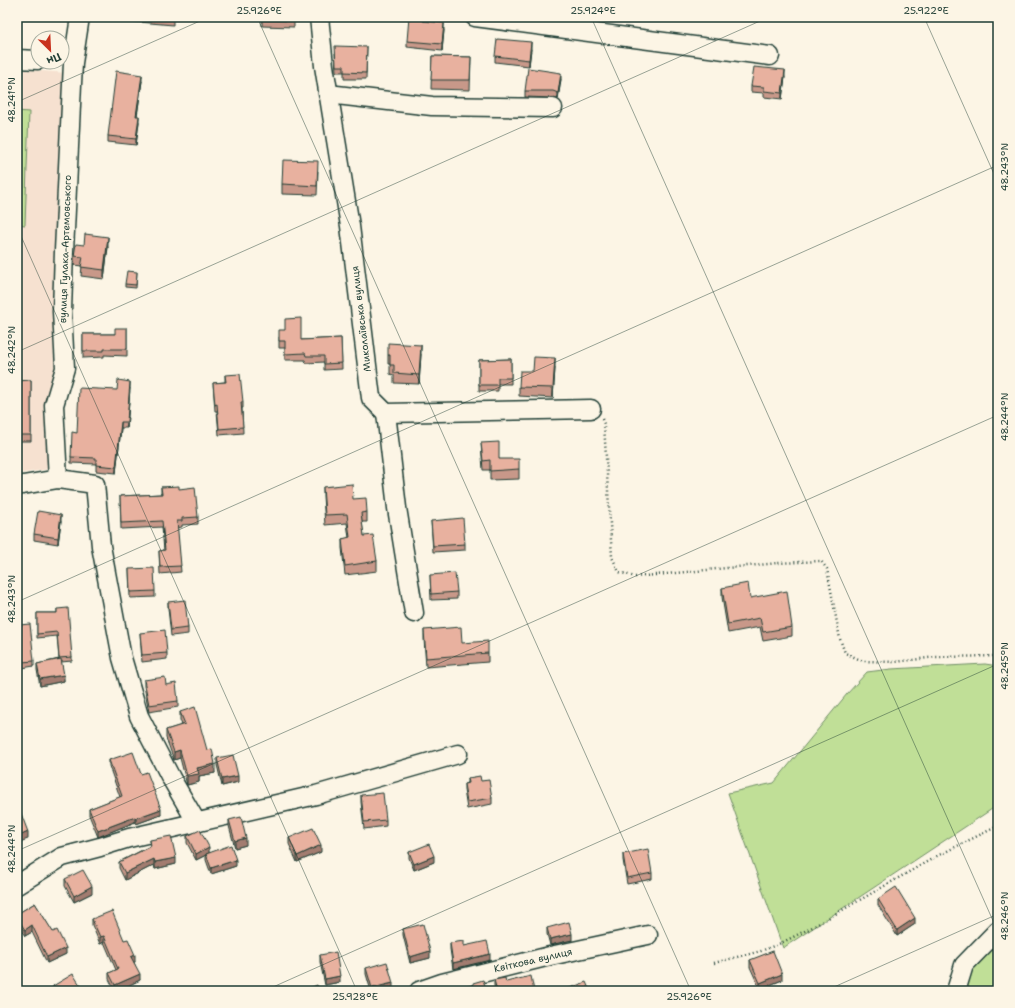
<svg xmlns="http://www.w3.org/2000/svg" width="1015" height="1008" viewBox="0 0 1015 1008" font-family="'Shantell Sans',sans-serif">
<rect width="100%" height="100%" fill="#fcf5e5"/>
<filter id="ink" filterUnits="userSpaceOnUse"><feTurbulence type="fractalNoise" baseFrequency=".025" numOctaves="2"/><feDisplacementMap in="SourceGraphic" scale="8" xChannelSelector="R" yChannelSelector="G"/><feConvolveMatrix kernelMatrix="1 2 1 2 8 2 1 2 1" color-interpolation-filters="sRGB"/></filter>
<g filter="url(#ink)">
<polygon fill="#f6e1d0" points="17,69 67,73 54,279 58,365 48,390 49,469 17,474"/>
<g fill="#c0df97" stroke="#708e66">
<polygon points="17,111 29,112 25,225 17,224"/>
<polygon points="985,664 998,666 998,805 783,948 728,793 774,783 847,694 867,672 891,669"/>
<polygon points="998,924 998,991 950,991"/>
</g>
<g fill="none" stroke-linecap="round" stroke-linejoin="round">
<defs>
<g id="minor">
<polyline points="319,17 324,66 350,226 371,398 386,413 591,409"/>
<polyline points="475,17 770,56"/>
<polyline points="17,59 38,60"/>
<polyline points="328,94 432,106 553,108"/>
<polyline points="386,413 397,508 414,613"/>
<polyline points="58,479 54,405 65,368 62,311 64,251 73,63 80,17"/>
<polyline points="17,486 58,479 95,484 101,546 122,658 139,716 171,778 197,823"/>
<polyline points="17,885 62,857 100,847 129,838 316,795 458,754"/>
<polyline points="419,991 442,983 550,956 648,935"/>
<polyline points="956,991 964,965 998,930"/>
</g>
</defs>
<use href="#minor" stroke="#1f3d34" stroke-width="21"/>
<g stroke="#1f3d34" stroke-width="2.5" stroke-dasharray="1 3" stroke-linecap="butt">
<polyline points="602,419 604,424 612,557 619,572 635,577 778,563 821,561 827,569 840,639 845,653 863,661 895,662 936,657 998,656"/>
<polyline points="714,963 761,951 781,943 809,929 937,856 998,826"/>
</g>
<use href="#minor" stroke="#fcf5e5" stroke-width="18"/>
</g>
<g fill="#c89889" stroke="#1f3d34">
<polygon points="105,17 173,17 173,25 105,19"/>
<polygon points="262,17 294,17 294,27 262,26"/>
<polygon points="423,21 444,30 442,51 407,47 407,41"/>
<polygon points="367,47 366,79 344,79 344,72 336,72 335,53"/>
<polygon points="531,49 529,66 495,62 495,56"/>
<polygon points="432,56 471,57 470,90 431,89"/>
<polygon points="785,77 782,99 764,97 764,93 751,92 751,86"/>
<polygon points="561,79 558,99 553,98 525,97 525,91"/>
<polygon points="142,81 137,116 139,122 136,145 108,142 108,136"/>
<polygon points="318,171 317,195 282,194 282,184"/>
<polygon points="84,245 108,247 104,279 81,276 82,266 74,265 74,256"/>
<polygon points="137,272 136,288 125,287 125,284"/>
<polygon points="127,328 127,356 104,355 104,357 83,358 83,334 115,334"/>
<polygon points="285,330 301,340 341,338 342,369 324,370 324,362 306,363 305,360 285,360 285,348 279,348 279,337"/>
<polygon points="421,354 419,384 394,383 394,375 390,374 390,364 388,364 388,355"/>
<polygon points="511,359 511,384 498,384 498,391 479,391 479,360"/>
<polygon points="555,368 553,398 519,396 519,387 533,371"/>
<polygon points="225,375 243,402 243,408 242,408 243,433 219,435 217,411 215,411 213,383 225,382"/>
<polygon points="31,380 31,441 17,441 17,381"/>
<polygon points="130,388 127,428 121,428 116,473 96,471 96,464 71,463 71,457 77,433 117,390"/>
<polygon points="481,443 499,459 519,469 519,479 490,480 490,470 483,470"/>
<polygon points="161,487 179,489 198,517 198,524 182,525 182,527 177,528 181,572 160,574 159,551 164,551 162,527 121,529 120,496 161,494"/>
<polygon points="323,487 353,499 367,512 367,522 362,522 364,536 377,561 377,571 345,575 342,548 342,539 349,538 347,523 325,525 323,496"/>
<polygon points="61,521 58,544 34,540 34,534"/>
<polygon points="431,521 465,544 465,550 433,552"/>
<polygon points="129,569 155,591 155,597 130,598"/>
<polygon points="430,575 457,592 457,599 431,600"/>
<polygon points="722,588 750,598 792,627 792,636 763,641 760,627 728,633 722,597"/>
<polygon points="168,602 188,628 188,634 171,636 168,608"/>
<polygon points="57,609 72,657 72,661 61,662 64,681 40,686 37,670 37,664 59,659 57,636 37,638 37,613 57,613"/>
<polygon points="19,625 34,661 34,666 22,668 18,634 18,629 19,629"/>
<polygon points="424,630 488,653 488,662 426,667 424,639"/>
<polygon points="140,633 167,653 167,659 142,662"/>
<polygon points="144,680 166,685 178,701 178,707 149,712 144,686"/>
<polygon points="180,712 207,750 215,773 199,776 199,782 187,785 180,758 174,760 166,738 166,730 182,725 180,720"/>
<polygon points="217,758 238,782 222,786 217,765"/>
<polygon points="109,760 141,774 161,815 136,824 135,822 98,837 89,815 89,809 120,797 109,766"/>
<polygon points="468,778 481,781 492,798 492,804 467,809 464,790 464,784 468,783"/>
<polygon points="361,795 386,820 386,826 364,829 361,802"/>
<polygon points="229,820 246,845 235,848 229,826"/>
<polygon points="187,836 209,852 236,866 211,874 206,860 206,855 196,860 187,843"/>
<polygon points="289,838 321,852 297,862 289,844"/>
<polygon points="150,840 176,864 155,869 154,865 125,880 119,868 119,862 150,846"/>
<polygon points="409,852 434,862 414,870 409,858"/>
<polygon points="623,854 652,873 652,879 627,884 623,860"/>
<polygon points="65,879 92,893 74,902 65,886"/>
<polygon points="878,899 915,924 897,936 878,905"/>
<polygon points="35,903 66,954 47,963 32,932 25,936 17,924 17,914"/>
<polygon points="92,919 124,940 135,962 134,962 140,980 117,991 115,991 109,979 109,973 116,970 104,942 100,944 92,925"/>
<polygon points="547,928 572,940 550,945 547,934"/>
<polygon points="403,929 430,958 410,963 403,935"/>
<polygon points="450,943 464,946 490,960 453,969 450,949"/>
<polygon points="320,955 340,982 325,985 320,962"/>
<polygon points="750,960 782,980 760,989 750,967"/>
<polygon points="366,968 393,989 386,991 371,991 366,974"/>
<polygon points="494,980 506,982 534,991 496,991 494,986"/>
<polygon points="53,986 84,991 53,991"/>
</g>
<g fill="#a27c6f" stroke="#1f3d34">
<polygon points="444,23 444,30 442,51 442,44"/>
<polygon points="531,42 531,49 529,66 529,60"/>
<polygon points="785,70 785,77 782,99 782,93"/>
<polygon points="561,73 561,79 558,99 558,93"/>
<polygon points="142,75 142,81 136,122 136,116"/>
<polygon points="139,116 139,122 136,145 136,139"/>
<polygon points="108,237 108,247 104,279 104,270"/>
<polygon points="421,345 421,354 419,384 419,375"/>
<polygon points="555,358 555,368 553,398 553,388"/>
<polygon points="130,382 130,388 127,428 127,422"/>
<polygon points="121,422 121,428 116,473 116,467"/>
<polygon points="61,515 61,521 58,544 58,538"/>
<polygon points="64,675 64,681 40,686 40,679"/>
<polygon points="180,750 180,758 174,760 174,752"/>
<polygon points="215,764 215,773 199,776 199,782 187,785 187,776 197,768"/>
<polygon points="238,776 238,782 222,786 222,779"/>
<polygon points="17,795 18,795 18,801 17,802"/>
<polygon points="161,809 161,815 136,824 136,818"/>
<polygon points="135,817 135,822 98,837 98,831"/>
<polygon points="28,832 28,839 17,843 17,837"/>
<polygon points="246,838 246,845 235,848 235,841"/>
<polygon points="321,845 321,852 297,862 297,856"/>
<polygon points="209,847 209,854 206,854 206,855 196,860 196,854"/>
<polygon points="434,856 434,862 414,870 414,864"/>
<polygon points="19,858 19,864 17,865 17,859"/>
<polygon points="176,858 176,864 155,869 155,862"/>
<polygon points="154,859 154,865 125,880 125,873"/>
<polygon points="236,860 236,866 211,874 211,868"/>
<polygon points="92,886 92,893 74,902 74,896"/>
<polygon points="915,918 915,924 897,936 897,930"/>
<polygon points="32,925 32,932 25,936 25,930"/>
<polygon points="572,934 572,940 550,945 550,939"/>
<polygon points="104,936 104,942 100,944 100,937"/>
<polygon points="66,948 66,954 47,963 47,957"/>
<polygon points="430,951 430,958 410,963 410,957"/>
<polygon points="490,954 490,960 453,969 453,963"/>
<polygon points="135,955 135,962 131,963 131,957"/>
<polygon points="140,974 140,980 117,991 115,991 115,985"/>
<polygon points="782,974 782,980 760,989 760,983"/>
<polygon points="340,976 340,982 325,985 325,979"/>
<polygon points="393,983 393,989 386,991 372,991 372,988"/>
</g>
<g fill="#e8b19f" stroke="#1f3d34">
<polygon points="262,17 294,17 294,21 262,20"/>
<polygon points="409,17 423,17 423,21 444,23 442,44 407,41"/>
<polygon points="497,39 531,42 529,60 495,56"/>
<polygon points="335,46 367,47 366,73 344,72 344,66 336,66"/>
<polygon points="432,56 471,57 470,80 431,80"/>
<polygon points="754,67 785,70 782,93 764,91 764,87 751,86"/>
<polygon points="528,68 561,73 558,93 553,91 525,91"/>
<polygon points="116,71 142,75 136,116 139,116 136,139 108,136"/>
<polygon points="283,160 318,161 317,186 282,184"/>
<polygon points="85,234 108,237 104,270 81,267 83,257 74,256 76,244 84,245"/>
<polygon points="127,271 137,272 136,285 125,284"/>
<polygon points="301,318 301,340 341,338 342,363 324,364 324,356 306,356 305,353 285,354 285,341 279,341 279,330 285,330 285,319"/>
<polygon points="115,328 127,328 127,349 104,349 104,351 83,351 83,334 115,334"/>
<polygon points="388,343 421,345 419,375 394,373 394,365 390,365 390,355 388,355"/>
<polygon points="534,357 555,358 553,388 519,387 520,371 533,371"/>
<polygon points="511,359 511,378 498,378 498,385 479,385 479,360"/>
<polygon points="240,374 243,402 241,402 243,427 219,429 217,404 215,405 213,383 226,382 225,375"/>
<polygon points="31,380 31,435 17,435 17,381"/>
<polygon points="118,380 130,382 127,422 121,422 116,467 96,465 96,458 71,457 72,432 77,433 79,388 117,390"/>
<polygon points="499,442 499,459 519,459 519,469 490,471 490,460 483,461 481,443"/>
<polygon points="352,484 353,499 366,498 367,512 361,513 364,536 373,535 377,561 345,566 342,539 350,537 347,514 325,515 323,487"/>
<polygon points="179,486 179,489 195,487 198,517 182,518 182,521 177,521 181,566 160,567 159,551 165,550 162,521 121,523 120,496 162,494 161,487"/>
<polygon points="38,511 61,515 58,538 34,534"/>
<polygon points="463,518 465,544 433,546 431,521"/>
<polygon points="154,568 155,591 130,592 129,569"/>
<polygon points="455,573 457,592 431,594 430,575"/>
<polygon points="748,583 750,598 787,591 792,627 763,632 760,618 728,624 722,588"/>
<polygon points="185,600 188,628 171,630 168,602"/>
<polygon points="68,608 72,657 59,658 57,632 37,634 37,613 57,613 57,609"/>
<polygon points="30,624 34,661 22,662 18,629 20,629 19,625"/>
<polygon points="461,627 462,643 488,641 488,653 426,658 424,630"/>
<polygon points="165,630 167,653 142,655 140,633"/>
<polygon points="61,659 64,675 40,679 37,664"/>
<polygon points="165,677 166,685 176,683 178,701 149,705 144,680"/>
<polygon points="195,707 207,750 212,749 215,764 197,768 199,774 187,776 180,750 174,752 166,730 185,724 180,712"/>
<polygon points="133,752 141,774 147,772 161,809 136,818 135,817 98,831 89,809 122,796 109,760"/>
<polygon points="233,755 238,776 222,779 217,758"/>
<polygon points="480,776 481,781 489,780 492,798 467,802 464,784 469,783 468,778"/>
<polygon points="383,793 386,820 364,822 361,795"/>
<polygon points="17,803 28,832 17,837"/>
<polygon points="241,817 246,838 235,841 229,820"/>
<polygon points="313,828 321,845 297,856 289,838"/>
<polygon points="200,830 209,847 196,854 187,836"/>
<polygon points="171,836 176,858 155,862 154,859 125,873 119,862 151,846 150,840"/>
<polygon points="429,844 434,856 414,864 409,852"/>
<polygon points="231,845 236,860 211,868 206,854"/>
<polygon points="648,849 652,873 627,878 623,854"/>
<polygon points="17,851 19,858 17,859"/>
<polygon points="83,870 92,886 74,896 65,879"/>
<polygon points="896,887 915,918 897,930 878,899"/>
<polygon points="35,903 53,932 57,930 66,948 47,957 32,925 25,930 17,917 17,914"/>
<polygon points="112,911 124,940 128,939 135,955 131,957 140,974 115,985 109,973 118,969 104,936 100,937 92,919"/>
<polygon points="569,922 572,934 550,939 547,928"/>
<polygon points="423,924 430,951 410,957 403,929"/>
<polygon points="464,941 464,946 487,941 490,954 453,963 450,943"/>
<polygon points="773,951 782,974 760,983 750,960"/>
<polygon points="336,952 340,976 325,979 320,955"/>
<polygon points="387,962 393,983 372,988 366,968"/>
<polygon points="73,974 84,991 56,991 53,986"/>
<polygon points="531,976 534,991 497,991 494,980 505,978 506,982"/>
<polygon points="483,980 487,991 475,991 473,983"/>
<polygon points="586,982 590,991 562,991"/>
<polygon points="317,985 320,991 303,991"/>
</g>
</g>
<path fill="none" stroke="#1f3d34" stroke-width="1" stroke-opacity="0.45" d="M 257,17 L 691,991M 591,17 L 998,932M 924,17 L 998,183M 17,102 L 209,17M 17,227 L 357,991M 17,352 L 769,17M 17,602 L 998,165M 17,851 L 998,415M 17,976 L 24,991M 264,991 L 998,664M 825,991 L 998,914"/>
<g text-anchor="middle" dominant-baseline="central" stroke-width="4" stroke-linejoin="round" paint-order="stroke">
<g font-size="10" fill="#1f3d34" stroke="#fcf5e5">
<text transform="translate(65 249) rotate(-88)">вулиця Гулака-Артемовського</text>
<text transform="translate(361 319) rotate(-97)">Миколаївська вулиця</text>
<text transform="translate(533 960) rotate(-13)">Квіткова вулиця</text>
</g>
</g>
<rect width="1015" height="1008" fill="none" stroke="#fcf5e5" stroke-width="44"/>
<g transform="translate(50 50) rotate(156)"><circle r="19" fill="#fcf5e5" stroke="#a4ab9e"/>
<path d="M0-3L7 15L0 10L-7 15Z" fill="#c8321e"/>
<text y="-6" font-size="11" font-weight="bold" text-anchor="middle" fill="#1f3d34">Пн</text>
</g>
<rect x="22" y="22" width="971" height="964" fill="none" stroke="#1f3d34" stroke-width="1.5"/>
<g font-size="10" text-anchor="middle" fill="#1f3d34">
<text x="259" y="14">25.926°E</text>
<text x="593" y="14">25.924°E</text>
<text x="926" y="14">25.922°E</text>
<text transform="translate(11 100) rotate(-90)" y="4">48.241°N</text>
<text transform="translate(1004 167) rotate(-90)" y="4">48.243°N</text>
<text transform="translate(11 350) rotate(-90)" y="4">48.242°N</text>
<text transform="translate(1004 417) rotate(-90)" y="4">48.244°N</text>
<text transform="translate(11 599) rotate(-90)" y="4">48.243°N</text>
<text transform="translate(1004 666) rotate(-90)" y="4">48.245°N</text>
<text transform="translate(11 849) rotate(-90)" y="4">48.244°N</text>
<text transform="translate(1004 916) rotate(-90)" y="4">48.246°N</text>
<text x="355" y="1000">25.928°E</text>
<text x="689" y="1000">25.926°E</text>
</g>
</svg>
